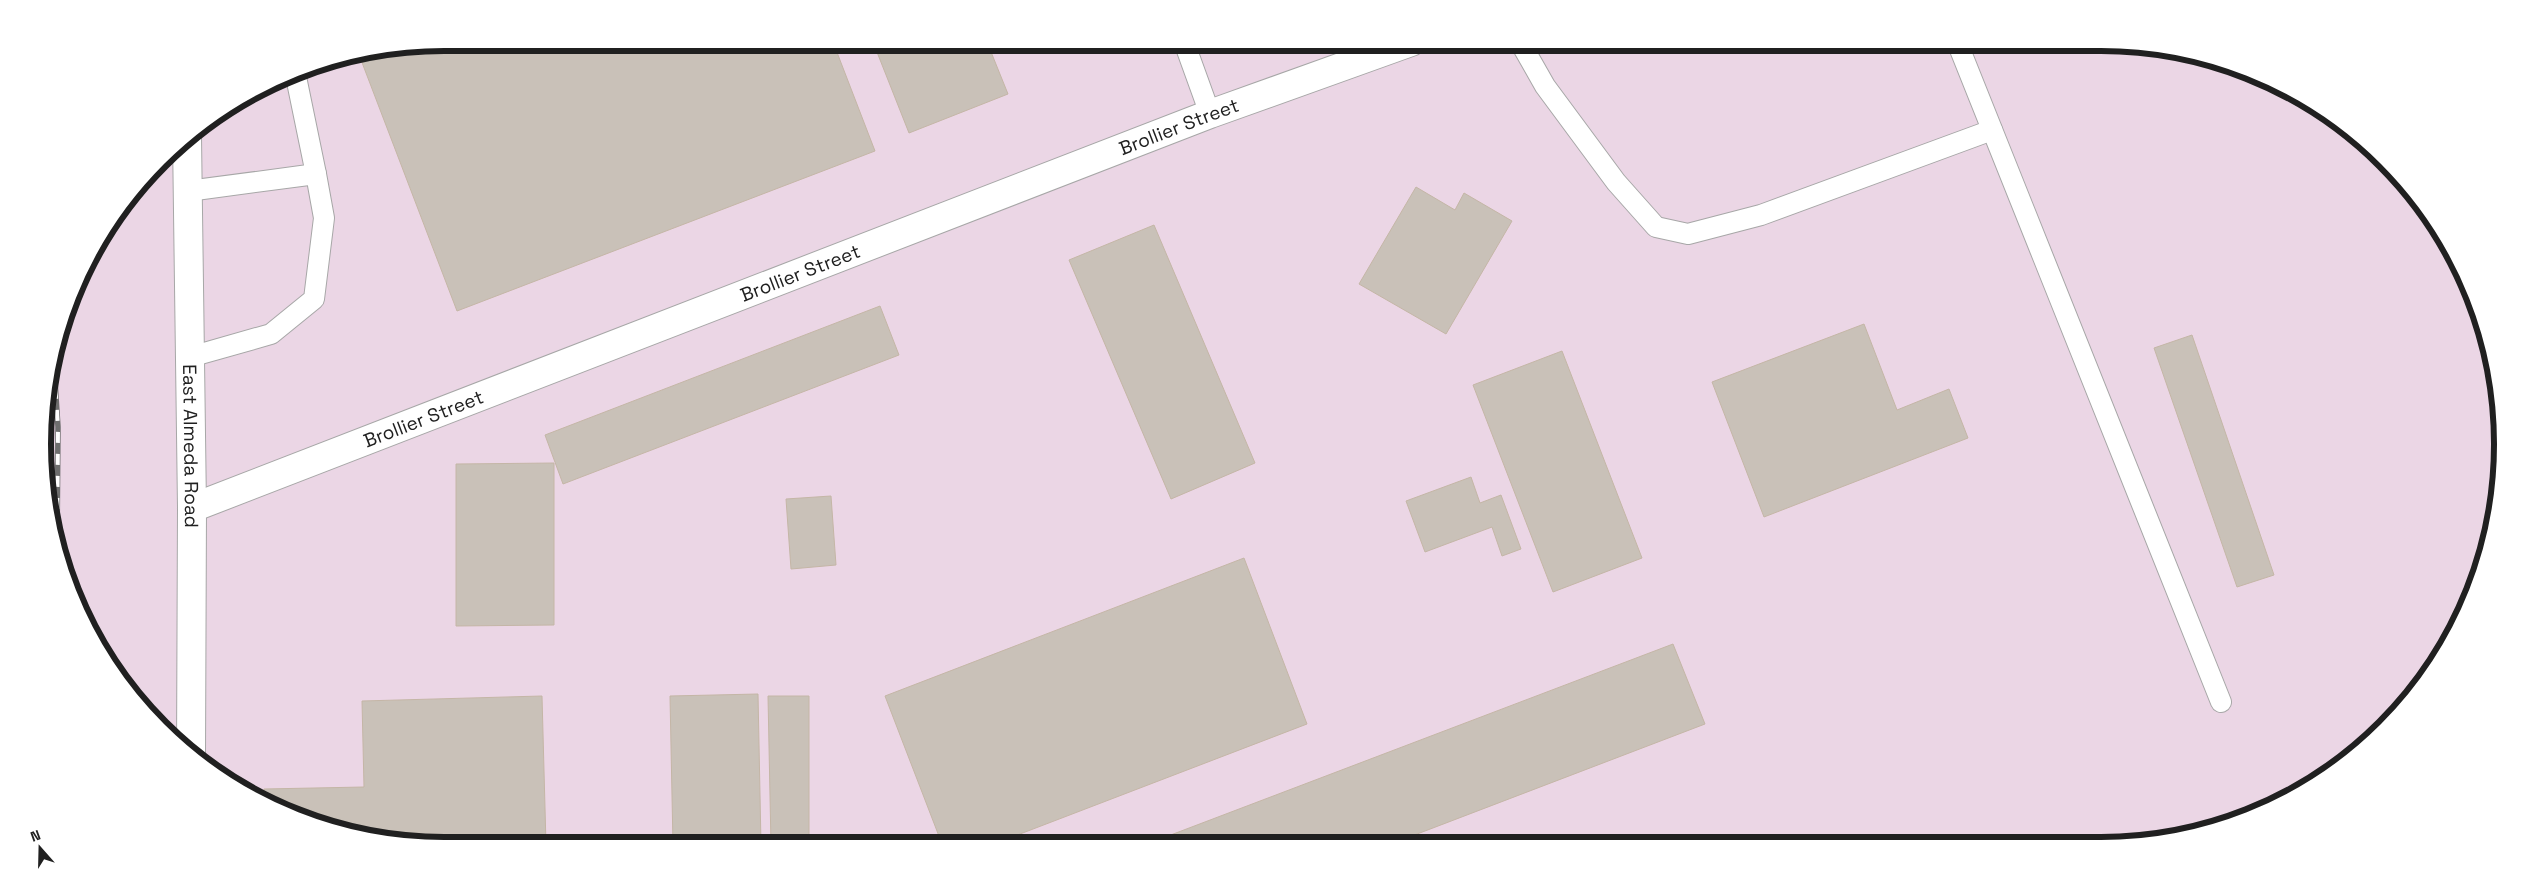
<svg xmlns="http://www.w3.org/2000/svg" width="2545" height="888" viewBox="0 0 2545 888" font-family="'Space Grotesk',sans-serif">
<rect width="100%" height="100%" fill="#f1eee5"/>
<polygon fill="#ebd6e5" points="444,42 2101,42 2205,56 2278,84 2345,125 2403,179 2449,243 2481,315 2499,391 2502,470 2489,548 2449,645 2366,746 2278,804 2154,842 444,845 340,832 221,778 160,728 110,667 56,548 43,471 46,392 84,266 126,199 179,142 291,73 366,50"/>
<g fill="#c9c1b8" stroke="#c4b6a6">
<polygon points="444,42 833,42 875,151 457,311 358,52"/>
<polygon points="873,42 987,42 1008,94 909,133"/>
<polygon points="1416,187 1455,210 1464,193 1512,221 1446,334 1359,284"/>
<polygon points="1154,225 1255,463 1171,499 1069,260"/>
<polygon points="880,306 899,355 563,484 545,435"/>
<polygon points="1864,324 1897,410 1949,389 1968,438 1764,517 1712,382"/>
<polygon points="2192,335 2274,575 2237,587 2154,348"/>
<polygon points="1562,351 1642,558 1553,592 1473,385"/>
<polygon points="554,463 554,625 456,626 456,464"/>
<polygon points="1471,477 1480,503 1501,495 1521,549 1502,556 1492,527 1425,552 1406,501"/>
<polygon points="831,496 836,565 791,569 786,499"/>
<polygon points="1244,558 1307,724 994,844 942,844 885,696"/>
<polygon points="1673,644 1705,724 1391,844 1147,844"/>
<polygon points="758,694 761,845 673,845 670,696"/>
<polygon points="542,696 546,845 444,846 340,832 264,797 264,789 364,787 362,701"/>
<polygon points="768,696 809,696 809,845 771,845"/>
</g>
<g fill="none" stroke-linecap="round" stroke-linejoin="round">
<defs>
<g id="service">
<polyline points="1184,42 1210,114"/>
<polyline points="1520,42 1545,86 1616,182 1656,227 1688,234 1761,215 1992,130"/>
<polyline points="1957,42 2221,702"/>
<polyline points="188,191 316,174 295,72"/>
<polyline points="190,357 271,334 314,299 324,218 316,174"/>
</g>
<g id="minor">
<path id="s1" d="M 187,137 L 192,508 L 191,754"/>
<path id="s2" d="M 192,508 L 1210,114 L 1411,42"/>
</g>
</defs>
<use href="#service" stroke="#a7a7a7" stroke-width="22"/>
<use href="#minor" stroke="#a7a7a7" stroke-width="30"/>
<use href="#service" stroke="#fff" stroke-width="20"/>
<use href="#minor" stroke="#fff" stroke-width="28"/>
<defs>
<polyline id="rail" points="54,366 58,427 57,549"/>
</defs>
<use href="#rail" stroke="#6e6e6e" stroke-width="5.5"/>
<use href="#rail" stroke="#fff" stroke-width="4" stroke-dasharray="11" stroke-linecap="butt"/>
</g>
<g text-anchor="middle" dominant-baseline="central" stroke-width="4.5" stroke-linejoin="round" paint-order="stroke">
<g font-size="19" fill="#202020" stroke="#fff">
<text stroke="none"><textPath href="#s2" startOffset="1058">Brollier Street</textPath></text>
<text stroke="none"><textPath href="#s2" startOffset="652">Brollier Street</textPath></text>
<text stroke="none"><textPath href="#s2" startOffset="248">Brollier Street</textPath></text>
<text stroke="none"><textPath href="#s1" startOffset="309">East Almeda Road</textPath></text>
</g>
</g>
<path d="M0 0H2545V888H0ZM444 51H2101A393 393 0 0 1 2494 444V444A393 393 0 0 1 2101 837H444A393 393 0 0 1 51 444V444A393 393 0 0 1 444 51Z" fill="#fff" fill-rule="evenodd"/>
<path fill="none" stroke="#202020" stroke-width="6" d="M444 51H2101A393 393 0 0 1 2494 444V444A393 393 0 0 1 2101 837H444A393 393 0 0 1 51 444V444A393 393 0 0 1 444 51Z"/>
<g transform="translate(40 848) rotate(340)" stroke="#ffffff" stroke-width="4" paint-order="stroke">
<path d="M0-4L9 19L0 12L-9 19Z" fill="#202020"/>
<text y="-8" font-size="14" font-weight="bold" text-anchor="middle" fill="#202020">N</text>
</g>
</svg>
